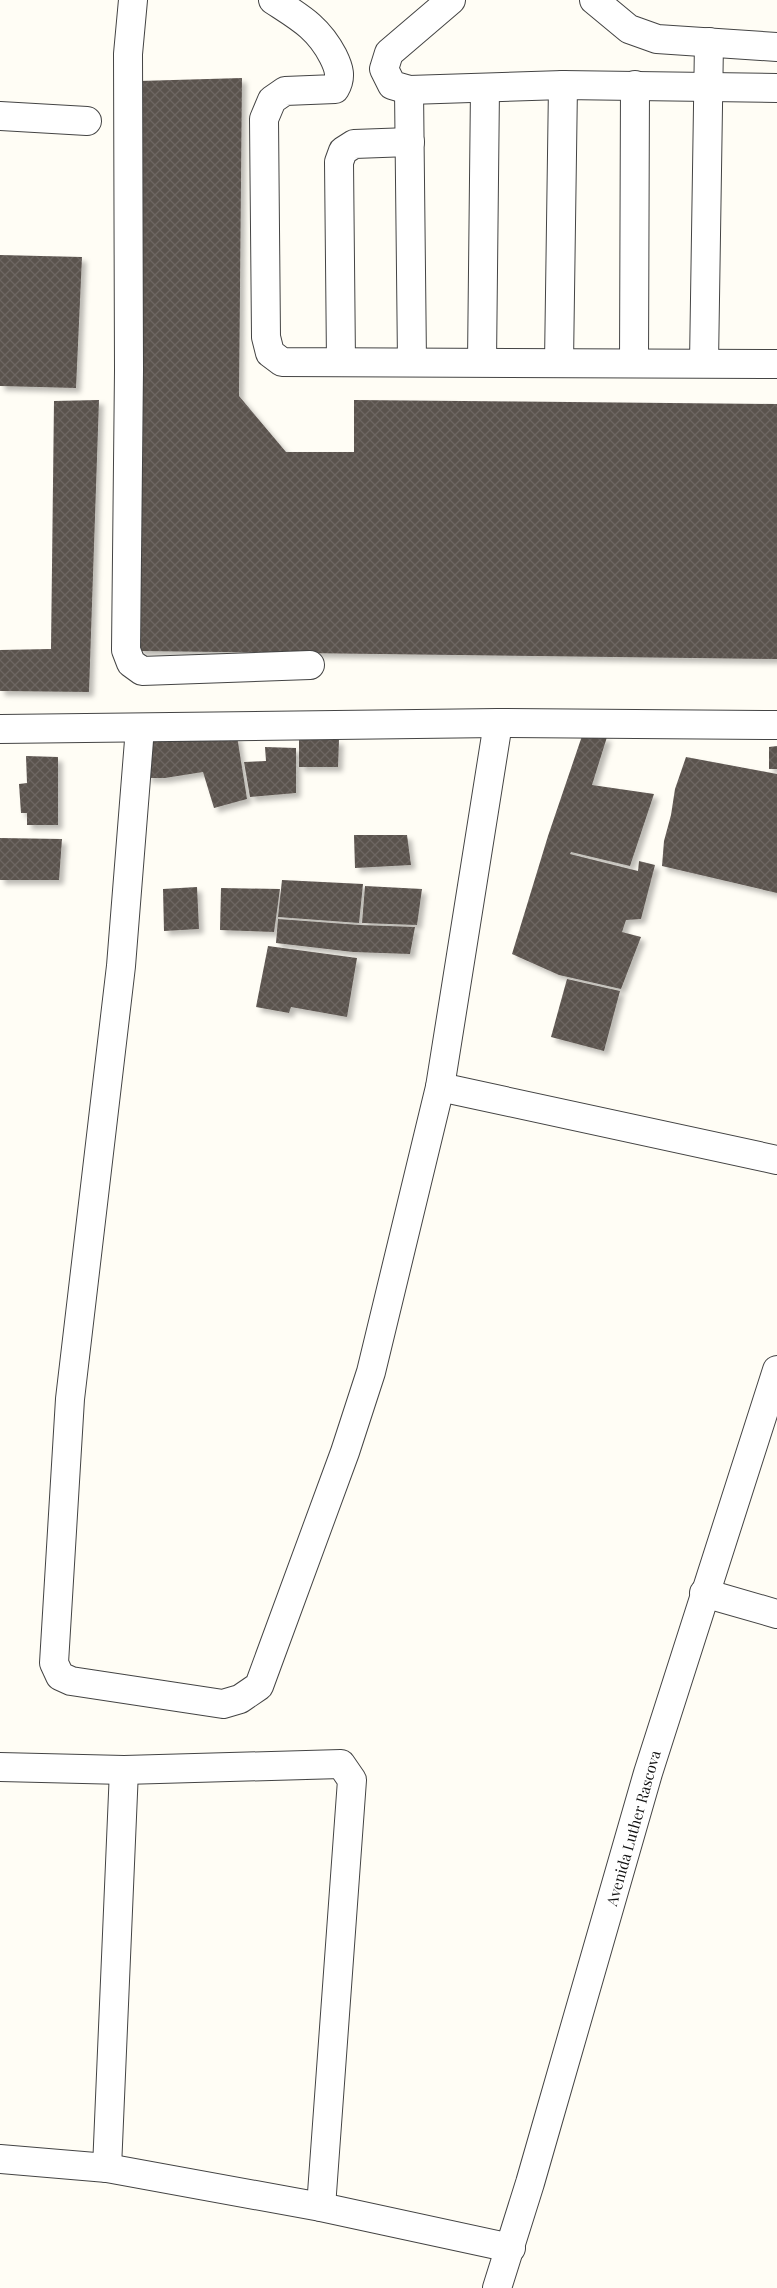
<svg xmlns="http://www.w3.org/2000/svg" width="777" height="2288" viewBox="0 0 777 2288" font-family="'Playfair Display',serif">
<defs>
<pattern id="building-cross-hatch" width="8" height="8" patternUnits="userSpaceOnUse" patternTransform="scale(1.25)"><rect width="8" height="8" fill="#5a524d"/><path d="M0 0l8 8M0 8l8-8" fill="none" stroke="#6d6662"/></pattern>
<filter id="shadow"><feDropShadow dx="4.5" dy="4.5" stdDeviation="2.5" flood-color="#0004"/></filter>
</defs>
<rect width="100%" height="100%" fill="#fffdf5"/>
<g fill="url(#building-cross-hatch)" filter="url(#shadow)">
<polygon points="242,78 239,396 286,452 354,452 354,400 777,404 777,659 138,651 139,81"/>
<polygon points="0,255 82,257 76,388 0,386"/>
<polygon points="99,400 89,692 0,691 0,650 51,649 54,401"/>
<polygon points="155,736 237,736 247,799 214,808 203,772 165,778 147,778 148,752"/>
<polygon points="582,736 607,737 592,785 654,794 630,866 571,852 570,854 638,871 639,861 655,865 641,919 626,920 622,932 641,937 621,989 559,975 512,954 548,836"/>
<polygon points="299,739 339,740 338,767 299,767"/>
<polygon points="777,746 777,769 769,769 769,747"/>
<polygon points="265,747 296,748 296,793 250,797 244,762 266,761"/>
<polygon points="26,756 58,757 58,825 27,825 27,813 21,813 19,784 27,783"/>
<polygon points="686,757 777,774 777,893 662,866 664,841 671,815 675,789"/>
<polygon points="354,835 407,835 411,865 355,868"/>
<polygon points="0,838 62,839 59,880 0,880"/>
<polygon points="282,880 363,884 359,923 278,917"/>
<polygon points="365,886 422,889 417,925 362,923"/>
<polygon points="197,887 199,929 164,931 163,889"/>
<polygon points="221,888 280,889 274,932 220,930"/>
<polygon points="278,919 360,925 415,927 410,954 353,952 276,943"/>
<polygon points="268,946 357,958 347,1017 291,1007 289,1013 256,1007"/>
<polygon points="567,979 620,991 604,1051 551,1037"/>
</g>
<g fill="none" stroke-linecap="round" stroke-linejoin="round">
<defs>
<g id="minor">
<polyline points="133,0 128,54 129,370 126,650 131,663 142,671 310,665"/>
<path d="M 273,0 C 299,17 318,27 333,56 C 339,68 342,77 335,89 L 285,91 L 272,100 L 264,119 L 266,337 L 270,353 L 282,362 L 777,364"/>
<polyline points="451,0 389,53 384,69 392,85 409,90 563,85 777,88"/>
<polyline points="594,0 629,29 657,39 777,47"/>
<polyline points="409,90 412,362"/>
<polyline points="0,116 87,121"/>
<polyline points="341,362 339,162 343,151 354,144 410,142"/>
<polyline points="482,362 485,88"/>
<polyline points="559,363 563,85"/>
<polyline points="634,363 635,85"/>
<polyline points="704,363 709,42"/>
<polyline points="140,728 121,966 70,1399 54,1663 60,1676 71,1681 223,1704 240,1699 259,1686 345,1452 371,1372 440,1087 498,723"/>
<polyline points="0,729 498,723 777,725"/>
<polyline points="440,1087 777,1160"/>
<polyline points="704,1593 777,1614"/>
<polyline points="0,1767 124,1770 341,1764 352,1780 321,2207"/>
<polyline points="0,2159 107,2168 321,2207 511,2248"/>
<polyline points="107,2168 124,1770"/>
<polyline points="497,2288 530,2183 648,1773 777,1370"/>
</g>
</defs>
<use href="#minor" stroke="#444" stroke-width="30"/>
<use href="#minor" stroke="#fff" stroke-width="28"/>
</g>
<g text-anchor="middle" dominant-baseline="central" stroke-width="5" stroke-linejoin="round" paint-order="stroke">
<g font-size="15" fill="#111" stroke="#fff">
<text transform="translate(633 1828) rotate(-74)">Avenida Luther Rascova</text>
</g>
</g>
</svg>
